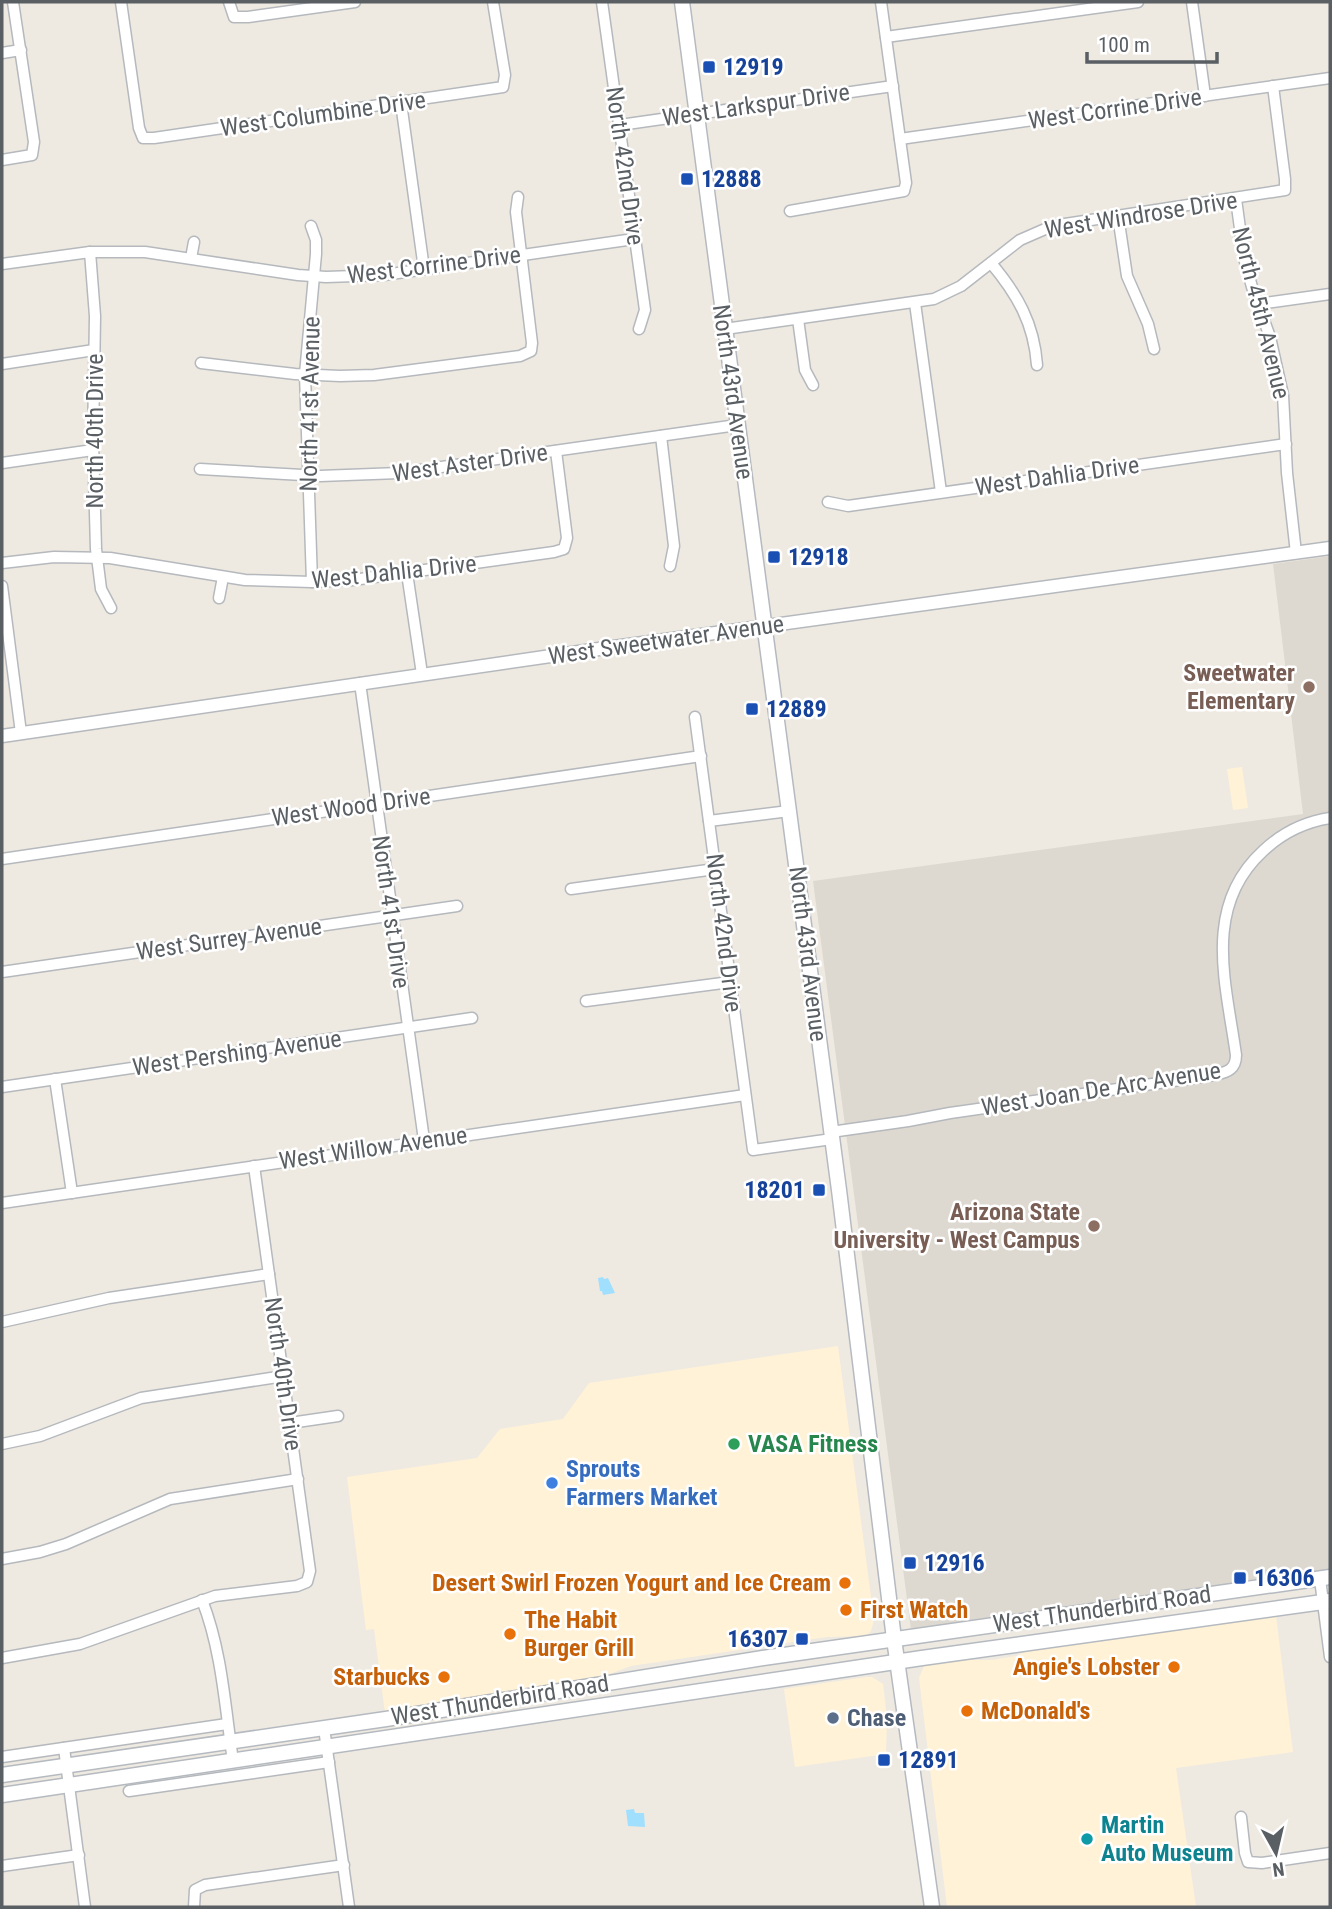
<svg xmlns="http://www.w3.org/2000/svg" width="1332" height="1909" viewBox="0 0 1332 1909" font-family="'Roboto Condensed',sans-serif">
<rect width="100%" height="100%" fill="#efeae1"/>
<g fill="#fff2d6">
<polygon points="1242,767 1248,808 1233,810 1227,769"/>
<polygon points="838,1346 874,1620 871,1631 866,1636 827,1637 631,1666 604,1676 385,1713 374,1629 366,1630 347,1477 477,1458 500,1429 563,1419 589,1383"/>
<polygon points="1276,1616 1293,1752 1176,1768 1196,1907 947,1907 919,1678 924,1666 962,1660 992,1660 1016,1656 1027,1651"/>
<polygon points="866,1677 872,1677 883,1684 887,1718 886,1754 795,1767 784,1689"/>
</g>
<polygon fill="#ded9d0" points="1330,556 1330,1571 911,1630 813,881 1303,814 1273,564"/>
<g fill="#a1dfff">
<polygon points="603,1277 604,1279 608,1278 615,1293 603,1295 602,1291 600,1291 598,1278"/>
<polygon points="634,1809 635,1813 644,1813 645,1827 628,1826 626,1810"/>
</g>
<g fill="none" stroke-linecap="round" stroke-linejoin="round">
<defs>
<g id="minor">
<polyline points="121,2 139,128 143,138 154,138 503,87 505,75 493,2"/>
<polyline points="229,2 234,17 248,17 355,2"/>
<polyline points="602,2 645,310 639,329"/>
<polyline points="1192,2 1205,96"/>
<polyline points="886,37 1138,2"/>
<polyline points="2,53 21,50"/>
<polyline points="401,103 424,269"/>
<polyline points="620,125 893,86"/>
<polyline points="900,139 1330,78"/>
<polyline points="2,160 32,155 34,142 13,2"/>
<polyline points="1236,199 1244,258 1252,287 1270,337 1283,395 1287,473 1296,553"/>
<polyline points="790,211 904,191 906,183 881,2"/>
<polyline points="1118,216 1127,276 1148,324 1154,349"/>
<polyline points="311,226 316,240 316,254 305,374 312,582"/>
<polyline points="90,252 95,316 93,442 96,549 101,589 111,608"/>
<polyline points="191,258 194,242"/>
<path d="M 991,263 C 1017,294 1034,323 1037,365"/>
<polyline points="2,264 90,252 145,252 298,275 326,277 384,275 634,239"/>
<polyline points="915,303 941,492"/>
<polyline points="1258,304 1330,294"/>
<polyline points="798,319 805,370 813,385"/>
<polyline points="725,329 934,299 961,286 1020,240 1052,226 1285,190 1285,179 1273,86"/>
<polyline points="201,363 295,374 340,376 374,375 520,356 531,351 532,343 516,212 518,197"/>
<polyline points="2,364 94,350"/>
<polyline points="661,436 674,546 670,566"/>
<polyline points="2,463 93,450"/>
<polyline points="200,469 320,476 399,473 737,425"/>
<polyline points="828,502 848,506 1286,444"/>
<polyline points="2,563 54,557 110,558 245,580 312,582 353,580 554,552 564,549 567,538 556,451"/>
<polyline points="407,573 422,674"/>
<polyline points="2,586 21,733"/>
<polyline points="219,598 223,577"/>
<polyline points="360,683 424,1140"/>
<polyline points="695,717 753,1150 832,1139"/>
<polyline points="709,821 789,811"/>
<polyline points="2,859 701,756"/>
<polyline points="571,889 715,869"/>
<polyline points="2,972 457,906"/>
<polyline points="586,1001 730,982"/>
<polyline points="55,1079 72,1193"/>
<polyline points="2,1087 472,1018"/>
<path d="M 831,1132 L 908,1121 L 950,1113 L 1215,1075 C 1228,1072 1236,1069 1236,1055 C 1226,983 1202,907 1263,851 C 1282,833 1304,822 1330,818"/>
<polyline points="2,1203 745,1095"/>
<polyline points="2,1322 109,1298 269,1274"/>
<polyline points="290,1423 338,1416"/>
<polyline points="2,1444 40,1436 141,1398 284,1376"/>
<polyline points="2,1559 40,1552 66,1544 170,1499 298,1479"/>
<polyline points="1320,1579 1330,1657"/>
<path d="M 202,1600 C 222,1651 225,1707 233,1761"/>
<polyline points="2,1658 80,1644 215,1596 297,1586 307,1582 310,1571 254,1166"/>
<polyline points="324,1728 349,1907"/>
<polyline points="64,1748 85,1907"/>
<polyline points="2,1757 227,1724"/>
<polyline points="129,1791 329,1762"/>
<polyline points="1241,1817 1245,1853 1248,1862 1262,1863 1330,1853"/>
<polyline points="2,1866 79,1855"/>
<polyline points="194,1907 195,1890 205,1885 344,1865"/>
</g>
<polyline id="tertiary" points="2,736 599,649 1330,548"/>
<g id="secondary">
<polyline points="682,2 839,1190 894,1639 932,1907"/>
<polyline points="2,1775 386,1719 763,1658 1330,1577"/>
<polyline points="2,1795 922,1658 1330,1601"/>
</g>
</defs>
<use href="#minor" stroke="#b5b9bd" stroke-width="13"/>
<use href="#tertiary" stroke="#b5b9bd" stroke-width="15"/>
<use href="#secondary" stroke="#b5bac0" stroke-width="17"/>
<use href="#minor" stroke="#fff" stroke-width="10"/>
<use href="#tertiary" stroke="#fff" stroke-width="12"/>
<use href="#secondary" stroke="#fff" stroke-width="14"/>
</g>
<g fill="#1a4fb4" stroke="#fff" stroke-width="2.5">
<rect x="702" y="60" width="14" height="14" rx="3.5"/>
<rect x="680" y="172" width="14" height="14" rx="3.5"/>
<rect x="767" y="550" width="14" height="14" rx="3.5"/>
<rect x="745" y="702" width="14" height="14" rx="3.5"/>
<rect x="812" y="1183" width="14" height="14" rx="3.5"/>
<rect x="903" y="1556" width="14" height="14" rx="3.5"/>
<rect x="1233" y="1571" width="14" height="14" rx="3.5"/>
<rect x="795" y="1632" width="14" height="14" rx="3.5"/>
<rect x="877" y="1753" width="14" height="14" rx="3.5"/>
</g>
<g fill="#8d6e63" stroke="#fff" stroke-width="2.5">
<circle cx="1309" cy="687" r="7"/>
<circle cx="1094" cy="1226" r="7"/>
</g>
<circle fill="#2e9e5b" stroke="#fff" stroke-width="2.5" cx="734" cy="1444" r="7"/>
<circle fill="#3f7fe0" stroke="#fff" stroke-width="2.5" cx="552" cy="1483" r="7"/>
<g fill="#e8710a" stroke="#fff" stroke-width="2.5">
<circle cx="845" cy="1583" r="7"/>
<circle cx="846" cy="1610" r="7"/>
<circle cx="510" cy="1634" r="7"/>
<circle cx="1174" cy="1667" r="7"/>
<circle cx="444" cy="1677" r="7"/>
<circle cx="967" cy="1711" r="7"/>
</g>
<circle fill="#5c6f8a" stroke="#fff" stroke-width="2.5" cx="833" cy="1718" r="7"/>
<circle fill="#0f9aa8" stroke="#fff" stroke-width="2.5" cx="1087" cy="1839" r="7"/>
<g text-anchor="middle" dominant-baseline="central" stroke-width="5" stroke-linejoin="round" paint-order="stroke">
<g font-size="24" font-weight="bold" fill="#164399" stroke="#fff" text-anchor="start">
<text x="723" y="67">12919</text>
<text x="701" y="179">12888</text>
<text x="788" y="557">12918</text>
<text x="766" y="709">12889</text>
<text x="805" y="1190" text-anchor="end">18201</text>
<text x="924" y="1563">12916</text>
<text x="1254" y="1578">16306</text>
<text x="788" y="1639" text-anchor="end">16307</text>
<text x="898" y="1760">12891</text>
</g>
<g font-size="24" fill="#5a5f64" stroke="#fff">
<text transform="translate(756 105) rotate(-8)">West Larkspur Drive</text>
<text transform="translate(1115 109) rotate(-8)">West Corrine Drive</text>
<text transform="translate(323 114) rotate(-8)">West Columbine Drive</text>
<text transform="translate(625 166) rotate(82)">North 42nd Drive</text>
<text transform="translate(1141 215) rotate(-9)">West Windrose Drive</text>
<text transform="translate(434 265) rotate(-7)">West Corrine Drive</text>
<text transform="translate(1261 313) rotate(76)">North 45th Avenue</text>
<text transform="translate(733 392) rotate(82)">North 43rd Avenue</text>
<text transform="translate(310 404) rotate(-89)">North 41st Avenue</text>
<text transform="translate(95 431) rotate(-90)">North 40th Drive</text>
<text transform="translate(470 463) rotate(-8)">West Aster Drive</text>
<text transform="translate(1057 476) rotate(-8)">West Dahlia Drive</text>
<text transform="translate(394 572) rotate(-6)">West Dahlia Drive</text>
<text transform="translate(666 640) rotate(-8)">West Sweetwater Avenue</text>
<text transform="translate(351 807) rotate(-8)">West Wood Drive</text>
<text transform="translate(391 912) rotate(82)">North 41st Drive</text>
<text transform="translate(724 933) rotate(83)">North 42nd Drive</text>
<text transform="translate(229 939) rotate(-8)">West Surrey Avenue</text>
<text transform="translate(808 954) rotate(83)">North 43rd Avenue</text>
<text transform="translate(237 1053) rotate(-8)">West Pershing Avenue</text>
<text transform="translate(1101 1089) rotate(-9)">West Joan De Arc Avenue</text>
<text transform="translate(373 1148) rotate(-8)">West Willow Avenue</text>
<text transform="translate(283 1374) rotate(82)">North 40th Drive</text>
<text transform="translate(1102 1609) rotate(-8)">West Thunderbird Road</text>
<text transform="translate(500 1700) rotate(-9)">West Thunderbird Road</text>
</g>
<g font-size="24" font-weight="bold" fill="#785e54" stroke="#fff" text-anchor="end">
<text x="1295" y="673">Sweetwater<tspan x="1295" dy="28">Elementary</tspan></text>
<text x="1080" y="1212">Arizona State<tspan x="1080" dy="28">University - West Campus</tspan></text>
</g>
<g font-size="24" font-weight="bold" fill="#27864d" stroke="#fff" text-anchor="start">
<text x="748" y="1444">VASA Fitness</text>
</g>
<g font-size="24" font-weight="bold" fill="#366cbe" stroke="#fff" text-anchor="start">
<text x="566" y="1469">Sprouts<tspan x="566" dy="28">Farmers Market</tspan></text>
</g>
<g font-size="24" font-weight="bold" fill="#c56008" stroke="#fff" text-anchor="end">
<text x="831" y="1583">Desert Swirl Frozen Yogurt and Ice Cream</text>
<text x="860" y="1610" text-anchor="start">First Watch</text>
<text x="524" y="1620" text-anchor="start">The Habit<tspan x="524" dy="28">Burger Grill</tspan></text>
<text x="1160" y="1667">Angie's Lobster</text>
<text x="430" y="1677">Starbucks</text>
<text x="981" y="1711" text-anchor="start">McDonald's</text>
</g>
<g font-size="24" font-weight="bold" fill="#4e5e75" stroke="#fff" text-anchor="start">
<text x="847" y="1718">Chase</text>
</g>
<g font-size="24" font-weight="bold" fill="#0d838f" stroke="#fff" text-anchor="start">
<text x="1101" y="1825">Martin<tspan x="1101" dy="28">Auto Museum</tspan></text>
</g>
</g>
<rect width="1332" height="1909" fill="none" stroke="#5a5f64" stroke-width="7"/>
<g transform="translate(1276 1853) rotate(172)" stroke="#ffffff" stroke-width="5" paint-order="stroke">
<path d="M0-5L12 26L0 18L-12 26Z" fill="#5a5f64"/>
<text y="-10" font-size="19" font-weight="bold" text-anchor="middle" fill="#5a5f64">N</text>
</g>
<path d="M1087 52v10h130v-10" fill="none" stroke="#5a5f64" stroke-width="3.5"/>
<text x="1098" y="52" font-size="21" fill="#5a5f64" stroke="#ffffff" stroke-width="5" paint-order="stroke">100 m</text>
</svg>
